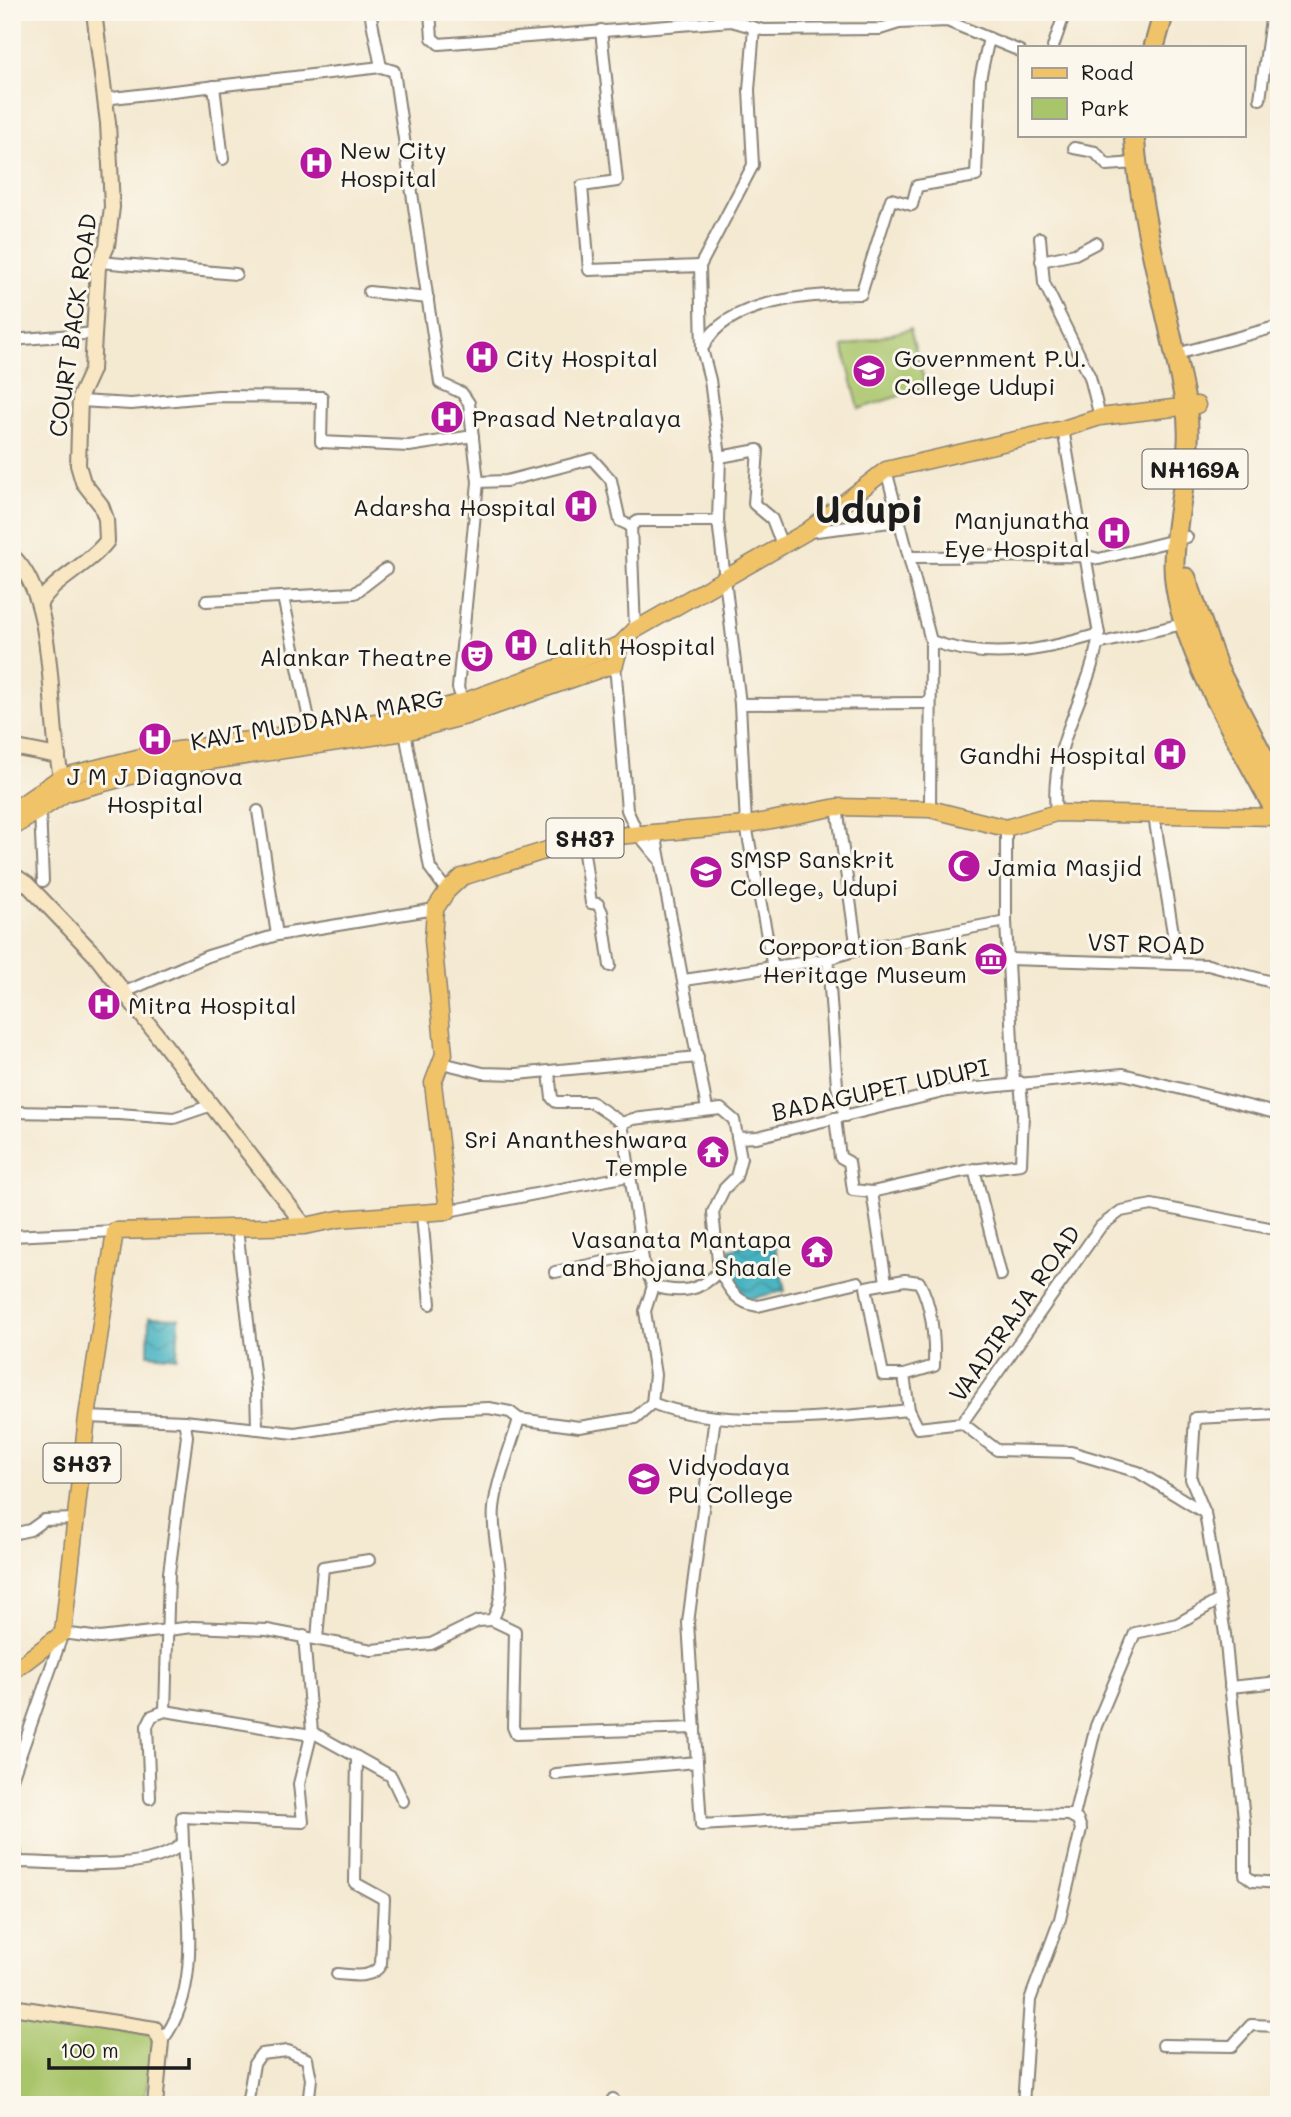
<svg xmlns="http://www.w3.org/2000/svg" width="1291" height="2117" viewBox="0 0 1291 2117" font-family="Mali,sans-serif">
<defs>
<pattern id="water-waves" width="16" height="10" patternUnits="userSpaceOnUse" patternTransform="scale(1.75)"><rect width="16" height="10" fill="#45b2c1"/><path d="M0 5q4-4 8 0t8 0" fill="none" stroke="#39909c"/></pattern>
</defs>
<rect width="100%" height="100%" fill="#fbf7ec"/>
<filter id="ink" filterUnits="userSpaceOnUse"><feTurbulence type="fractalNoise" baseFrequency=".0143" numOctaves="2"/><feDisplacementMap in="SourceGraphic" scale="14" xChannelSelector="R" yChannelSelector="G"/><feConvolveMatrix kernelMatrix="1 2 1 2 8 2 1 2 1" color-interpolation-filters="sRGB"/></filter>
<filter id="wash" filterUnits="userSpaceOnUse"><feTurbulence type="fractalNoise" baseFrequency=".00686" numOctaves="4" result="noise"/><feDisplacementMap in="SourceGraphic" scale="28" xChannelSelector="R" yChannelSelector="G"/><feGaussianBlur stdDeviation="1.57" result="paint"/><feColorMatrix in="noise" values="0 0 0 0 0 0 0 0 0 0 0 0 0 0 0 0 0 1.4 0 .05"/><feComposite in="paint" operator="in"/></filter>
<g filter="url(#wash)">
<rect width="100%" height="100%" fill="#f4e9d1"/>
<g fill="#a9c56b" stroke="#627044" stroke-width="2">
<polygon points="910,329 926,387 859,409 843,347"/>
<polygon points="12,2013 150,2034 153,2043 144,2105 12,2105"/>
</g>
<g fill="url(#water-waves)" stroke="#30676e" stroke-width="2">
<polygon points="757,1241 759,1245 774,1242 785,1291 748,1299 734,1290 727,1256 731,1249"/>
<polygon points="149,1317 179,1318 177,1357 148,1354"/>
</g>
</g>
<g filter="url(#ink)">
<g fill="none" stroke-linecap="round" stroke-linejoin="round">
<defs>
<g id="street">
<polyline points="370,12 381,67"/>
<polyline points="430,12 432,38 439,44 731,21 763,30 880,29 899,23 905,12"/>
<polyline points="899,23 947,21 1020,51"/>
<polyline points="601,30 617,181 582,186 589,270 700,266 702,349 710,380 720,457 718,521 740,704 746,825 773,968"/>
<polyline points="1053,47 1065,12"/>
<polyline points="214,86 223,159"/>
<polyline points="104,99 381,67 394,71 440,383 462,393 469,403 478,482 458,688 463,702"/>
<polyline points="1260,99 1272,12"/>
<polyline points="1074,148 1095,152 1107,165 1136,163"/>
<polyline points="1040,238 1044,283 1090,377 1100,417"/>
<polyline points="1041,261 1075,254 1096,243"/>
<polyline points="100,262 236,274"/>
<polyline points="700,266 753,165 749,90 754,28"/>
<polyline points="369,292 428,298"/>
<polyline points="12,340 96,333"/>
<path d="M 704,346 C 726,299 815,294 861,294 L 891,199 L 912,205 L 917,186 L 976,176 L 980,79 L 989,38"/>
<polyline points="1184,352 1279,326"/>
<polyline points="80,401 131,404 218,396 322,397 321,442 409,446 473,436"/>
<polyline points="720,457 758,450 754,504 772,519 782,545"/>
<polyline points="886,470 931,641 930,809"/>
<polyline points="478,482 506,481 592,459 611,480 620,521 631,526"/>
<polyline points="631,526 635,630"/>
<polyline points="631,526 638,521 718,521"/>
<polyline points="808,532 899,521"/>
<polyline points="911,557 1087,556 1099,559 1187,537"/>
<polyline points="283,597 312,733"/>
<polyline points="206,601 355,593 386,569"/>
<path d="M 931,641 C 989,662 1042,651 1099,634"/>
<polyline points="1098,644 1187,623"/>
<polyline points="615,664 627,810 638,834 658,858"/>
<polyline points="740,704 930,703"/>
<polyline points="405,732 430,868 447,891"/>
<polyline points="837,807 857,950"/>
<polyline points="40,810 43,881"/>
<polyline points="258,811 277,935"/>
<path d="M 1056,813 C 1049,740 1089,701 1099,634 L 1063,429"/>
<polyline points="1154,816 1178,964"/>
<polyline points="1006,828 1006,921 1014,1082"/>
<polyline points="655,833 707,1109"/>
<polyline points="582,839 591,903 598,904 602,912 610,966"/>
<polyline points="828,959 837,1086 845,1116"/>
<polyline points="1008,959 1208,965 1279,984"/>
<polyline points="684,980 828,959 857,950 1006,921"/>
<polyline points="125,992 208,956 277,935 435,909"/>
<polyline points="442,1063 483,1073 517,1074 698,1057"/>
<polyline points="549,1073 552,1098 556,1102 591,1102 622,1123"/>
<path d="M 721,1109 L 734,1120 L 741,1158 L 736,1177 L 724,1189 L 713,1212 L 719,1271 C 700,1292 680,1294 653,1286 L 644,1266 L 622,1123 L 633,1119 Z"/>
<polyline points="12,1112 119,1114 174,1118 212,1105"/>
<polyline points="835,1118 840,1157 849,1162 853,1190 872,1192"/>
<polyline points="737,1138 757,1137 947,1091 1123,1074 1279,1114"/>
<polyline points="974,1169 1001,1275"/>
<polyline points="448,1211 628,1176"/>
<polyline points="422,1215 430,1304"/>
<polyline points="237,1229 256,1389 257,1427"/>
<polyline points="12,1236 115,1231"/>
<path d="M 719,1271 C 730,1290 736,1303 758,1306 L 858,1282"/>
<polyline points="555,1272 642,1254"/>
<polyline points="886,1282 872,1192 964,1171 1021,1164 1023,1114 1020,1082"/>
<path d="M 904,1375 L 883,1375 L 866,1287 L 905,1280 L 919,1282 C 932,1304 935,1340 934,1366 L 904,1375 L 909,1410"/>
<path d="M 652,1403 C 719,1430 837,1417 909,1410 L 918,1428 L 962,1423 L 1101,1226 L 1121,1211 L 1152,1205 L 1279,1230"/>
<polyline points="652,1403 655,1375 645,1311 653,1286"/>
<polyline points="1279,1414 1195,1418 1191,1479 1205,1513 1225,1634 1245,1829 1245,1875 1253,1881 1279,1883"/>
<polyline points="87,1417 184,1421 295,1433 442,1410 489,1408 510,1412 519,1419 579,1427 635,1418 652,1403"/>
<polyline points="715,1417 688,1623 701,1825 919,1812 1069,1815 1078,1820 1081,1829 1060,1919 1030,2000 1023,2105"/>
<polyline points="962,1423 997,1450 1071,1452 1138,1472 1205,1513"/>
<polyline points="12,1534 30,1530 44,1520 76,1519"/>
<polyline points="492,1620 515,1631 513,1727 516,1734 695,1728"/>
<polyline points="317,1639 323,1567 369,1560"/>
<polyline points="1230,1687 1279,1682"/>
<polyline points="165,1711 169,1573 187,1436 184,1421"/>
<polyline points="312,1732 391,1776 403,1801"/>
<polyline points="556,1774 697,1762"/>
<path d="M 12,1779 L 63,1633 L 100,1638 L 193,1627 L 267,1630 L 372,1650 L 431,1644 L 478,1621 L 492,1620 C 513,1585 490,1547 494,1508 C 497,1479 511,1447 519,1419"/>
<polyline points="150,1798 147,1726 152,1716 165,1711 311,1735"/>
<polyline points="1074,1816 1096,1726 1135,1633 1177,1624 1219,1600"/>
<polyline points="12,1822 17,1862"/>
<path d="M 12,1874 L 17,1862 C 61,1862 150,1874 183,1843 L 182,1817 L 303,1822 L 299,1784 L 312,1732 L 304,1636"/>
<path d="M 337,1974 C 352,1975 372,1980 381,1964 L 384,1899 L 355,1883 L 357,1757"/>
<path d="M 161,2042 C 204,1989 186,1906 183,1843"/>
<polyline points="1163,2045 1232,2046 1251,2025 1279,2026"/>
<polyline points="247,2105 254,2064 261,2054 288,2051 307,2059 311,2079 308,2105"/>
<polyline points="610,2105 613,2099"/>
</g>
<g id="secondary">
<path d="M 12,556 C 61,601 45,724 64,788"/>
<path d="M 40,603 C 53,580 88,566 107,541 L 106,519 L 101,505 L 83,482 L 78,465 L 80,396 L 92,370 L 98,267 L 107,246 L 112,207 L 108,123 L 94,12"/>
<polyline points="12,747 58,756"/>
<polyline points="12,874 27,884 95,955 305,1226"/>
<polyline points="12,2007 155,2029 161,2042 155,2105"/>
</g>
<g id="primary">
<polyline points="12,811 61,777 157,753 404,718 463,702 620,645 635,630 806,532 886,470 1063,429 1100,417 1197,405"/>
<polyline points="12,828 66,793 157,769 405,732 466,716 615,664 620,645"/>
<polyline points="12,1672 63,1633 87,1417 115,1231 305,1226 339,1219 448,1211 433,1083 444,1054 433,940 435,909 447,891 462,877 582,839 746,825 837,807 930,809 1006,828 1056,813 1278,817"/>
</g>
<g id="highway">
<polyline points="1154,47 1164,12"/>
<path d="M 1134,135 C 1141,228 1169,315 1186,406 C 1195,458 1174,512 1174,565 C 1174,640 1244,750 1279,818"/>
<polyline points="1186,578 1218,669 1279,787"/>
</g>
</defs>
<use href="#street" stroke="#888276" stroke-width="14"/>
<use href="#secondary" stroke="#888276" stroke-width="18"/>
<use href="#primary" stroke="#888276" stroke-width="19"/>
<use href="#highway" stroke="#888276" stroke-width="23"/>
<use href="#street" stroke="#fff" stroke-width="10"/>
<use href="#secondary" stroke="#f9e7c3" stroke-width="14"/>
<use href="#primary" stroke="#f1c369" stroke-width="16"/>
<use href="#highway" stroke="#f1c369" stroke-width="19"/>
</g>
</g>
<defs>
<symbol id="hospital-disc" viewBox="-11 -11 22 22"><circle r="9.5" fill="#b5179e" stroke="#fbf7ec"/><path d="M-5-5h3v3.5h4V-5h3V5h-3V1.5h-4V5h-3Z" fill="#fff"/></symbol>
<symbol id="university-disc" viewBox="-11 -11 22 22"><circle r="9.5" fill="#b5179e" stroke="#fbf7ec"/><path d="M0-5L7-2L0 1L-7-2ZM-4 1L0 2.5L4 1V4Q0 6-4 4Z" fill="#fff"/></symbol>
<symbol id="theatre-disc" viewBox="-11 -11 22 22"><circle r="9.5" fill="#b5179e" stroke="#fbf7ec"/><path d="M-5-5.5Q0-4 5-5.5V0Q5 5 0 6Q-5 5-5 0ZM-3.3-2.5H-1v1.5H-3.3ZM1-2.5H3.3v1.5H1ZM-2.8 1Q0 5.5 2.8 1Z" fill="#fff"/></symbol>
<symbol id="mosque-disc" viewBox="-11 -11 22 22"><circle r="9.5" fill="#b5179e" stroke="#fbf7ec"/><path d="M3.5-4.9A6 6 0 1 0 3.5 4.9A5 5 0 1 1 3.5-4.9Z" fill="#fff"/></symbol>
<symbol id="museum-disc" viewBox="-11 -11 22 22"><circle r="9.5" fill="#b5179e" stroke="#fbf7ec"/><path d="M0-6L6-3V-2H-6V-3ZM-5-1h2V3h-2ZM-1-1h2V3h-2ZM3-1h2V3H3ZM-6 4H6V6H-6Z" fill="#fff"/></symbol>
<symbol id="temple-disc" viewBox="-11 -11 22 22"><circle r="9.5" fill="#b5179e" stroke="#fbf7ec"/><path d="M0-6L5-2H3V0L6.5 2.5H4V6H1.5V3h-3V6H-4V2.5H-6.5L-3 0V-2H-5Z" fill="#fff"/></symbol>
</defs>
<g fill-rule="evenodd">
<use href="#hospital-disc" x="297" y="144" width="38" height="38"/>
<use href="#hospital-disc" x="463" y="338" width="38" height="38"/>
<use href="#university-disc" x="850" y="352" width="38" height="38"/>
<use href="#hospital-disc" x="428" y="398" width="38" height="38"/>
<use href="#hospital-disc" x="562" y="487" width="38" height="38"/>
<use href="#hospital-disc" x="1095" y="514" width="38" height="38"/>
<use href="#hospital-disc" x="502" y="626" width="38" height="38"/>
<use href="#theatre-disc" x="458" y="637" width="38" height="38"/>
<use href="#hospital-disc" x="136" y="720" width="38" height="38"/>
<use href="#hospital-disc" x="1151" y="735" width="38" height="38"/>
<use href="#mosque-disc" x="945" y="847" width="38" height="38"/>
<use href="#university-disc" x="687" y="853" width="38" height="38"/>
<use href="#museum-disc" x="972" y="940" width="38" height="38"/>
<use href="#hospital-disc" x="85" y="985" width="38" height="38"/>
<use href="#temple-disc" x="694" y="1133" width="38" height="38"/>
<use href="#temple-disc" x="798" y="1233" width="38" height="38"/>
<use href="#university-disc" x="625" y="1460" width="38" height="38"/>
</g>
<g text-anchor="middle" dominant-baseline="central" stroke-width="6" stroke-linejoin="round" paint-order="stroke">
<g fill="#fbf7ec" stroke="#5f5e5a" stroke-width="2">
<rect x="1142.5" y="449.5" width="105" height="39" rx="5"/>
<rect x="546.5" y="818.5" width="77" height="39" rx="5"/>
<rect x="43.5" y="1443.5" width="77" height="39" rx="5"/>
</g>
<g font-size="23" font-weight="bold" fill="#1c1c1c">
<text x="1195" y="469">NH169A</text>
<text x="585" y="838">SH37</text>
<text x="82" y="1463">SH37</text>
</g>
<g font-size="24" fill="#1c1c1c" stroke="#fbf7ec" text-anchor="start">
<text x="340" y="149">New City<tspan x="340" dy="28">Hospital</tspan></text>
<text x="506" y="357">City Hospital</text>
<text x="894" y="357">Government P.U.<tspan x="894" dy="28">College Udupi</tspan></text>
<text x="472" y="417">Prasad Netralaya</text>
<text x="556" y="506" text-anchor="end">Adarsha Hospital</text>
<text x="1090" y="519" text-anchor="end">Manjunatha<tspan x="1090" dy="28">Eye Hospital</tspan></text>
<text x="546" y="645">Lalith Hospital</text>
<text x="452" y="656" text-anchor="end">Alankar Theatre</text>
<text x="1146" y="754" text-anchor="end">Gandhi Hospital</text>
<text x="155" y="775" text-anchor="middle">J M J Diagnova<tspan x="155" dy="28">Hospital</tspan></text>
<text x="730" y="858">SMSP Sanskrit<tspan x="730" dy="28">College, Udupi</tspan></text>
<text x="988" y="866">Jamia Masjid</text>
<text x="967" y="945" text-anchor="end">Corporation Bank<tspan x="967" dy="28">Heritage Museum</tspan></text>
<text x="128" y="1004">Mitra Hospital</text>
<text x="688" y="1138" text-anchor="end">Sri Anantheshwara<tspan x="688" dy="28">Temple</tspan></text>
<text x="792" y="1238" text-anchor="end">Vasanata Mantapa<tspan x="792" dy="28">and Bhojana Shaale</tspan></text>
<text x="668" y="1465">Vidyodaya<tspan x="668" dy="28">PU College</tspan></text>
</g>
<g font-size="24" fill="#1c1c1c" stroke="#fbf7ec">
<text transform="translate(72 325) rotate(-82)">COURT BACK ROAD</text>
<text transform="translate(317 719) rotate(-10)">KAVI MUDDANA MARG</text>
<text transform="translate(1146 943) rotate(2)">VST ROAD</text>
<text transform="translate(880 1089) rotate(-12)">BADAGUPET UDUPI</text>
<text transform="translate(1014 1313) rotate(-55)">VAADIRAJA ROAD</text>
</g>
<g font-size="38" font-weight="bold" fill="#1c1c1c" stroke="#fbf7ec">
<text x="869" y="508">Udupi</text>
</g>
</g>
<rect width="1291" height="2117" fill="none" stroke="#fbf7ec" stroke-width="42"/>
<rect x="1018" y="46" width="228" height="91" fill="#fbf7ec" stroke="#a29f99" stroke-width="2"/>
<rect x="1032" y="68" width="35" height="10" fill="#f1c369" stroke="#a29f99" stroke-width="2"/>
<text x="1081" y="80" font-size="21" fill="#1c1c1c">Road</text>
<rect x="1032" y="98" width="35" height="21" fill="#a9c56b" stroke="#a29f99" stroke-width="2"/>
<text x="1081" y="116" font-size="21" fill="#1c1c1c">Park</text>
<path d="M49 2058v10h140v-10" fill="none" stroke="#1c1c1c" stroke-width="3.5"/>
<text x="60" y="2058" font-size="21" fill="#1c1c1c" stroke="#fbf7ec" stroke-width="5" paint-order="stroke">100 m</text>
</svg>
